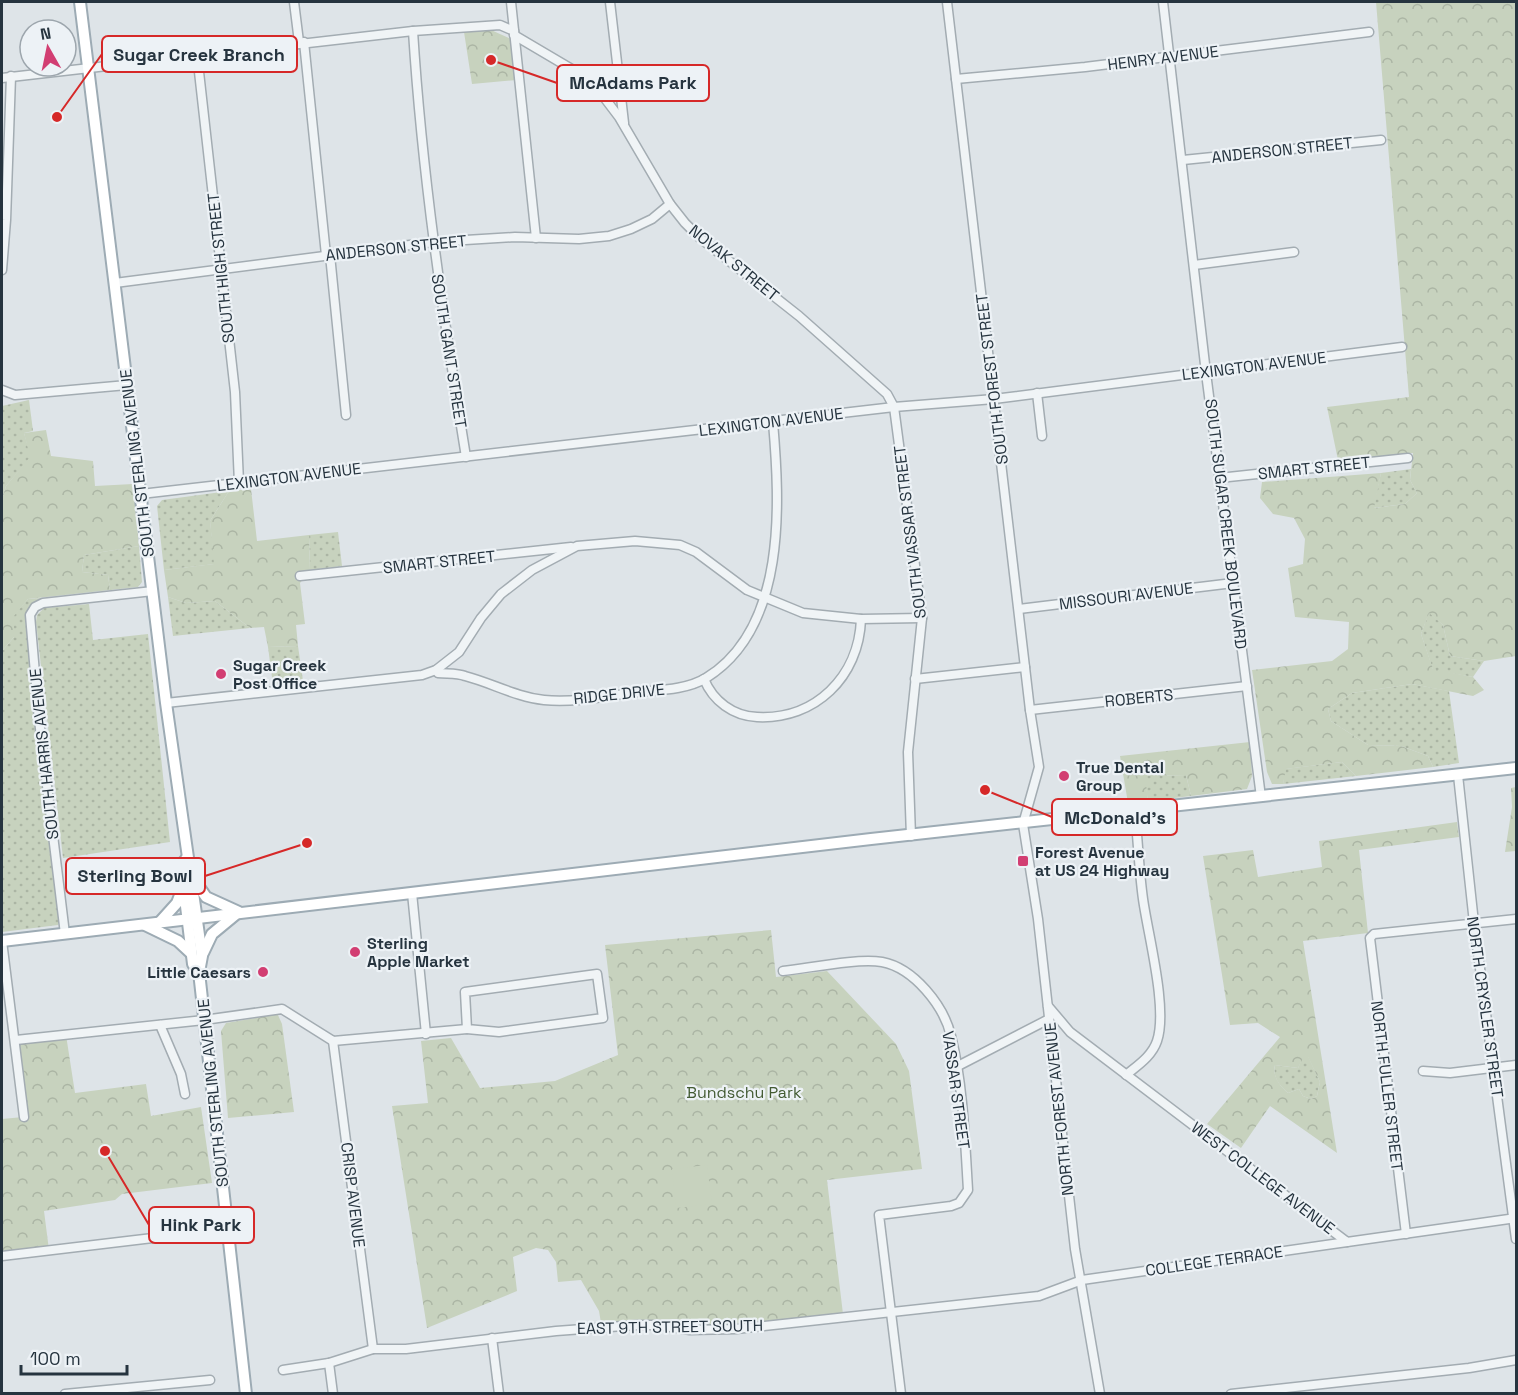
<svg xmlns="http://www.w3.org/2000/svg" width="1518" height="1395" viewBox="0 0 1518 1395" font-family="'Space Grotesk',sans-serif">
<defs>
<pattern id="grass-dots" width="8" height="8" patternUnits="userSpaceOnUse" patternTransform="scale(1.5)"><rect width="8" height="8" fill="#c7d2be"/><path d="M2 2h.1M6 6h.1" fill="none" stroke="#abb5a4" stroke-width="1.8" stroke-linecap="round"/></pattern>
<pattern id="forest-crowns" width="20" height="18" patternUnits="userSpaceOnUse" patternTransform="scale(1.5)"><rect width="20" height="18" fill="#c7d2be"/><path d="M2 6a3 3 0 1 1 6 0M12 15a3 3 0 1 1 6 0" fill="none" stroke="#abb5a4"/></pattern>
</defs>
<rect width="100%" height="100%" fill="#dee4e8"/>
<g fill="url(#grass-dots)">
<polygon points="29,400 33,431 24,433 31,457 6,486 2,499 2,406"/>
<polygon points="1411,469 1410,480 1417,493 1405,504 1373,508 1381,473"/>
<polygon points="229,491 210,521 215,564 164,570 157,506 162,500"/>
<polygon points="338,532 342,566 310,570 309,535"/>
<polygon points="139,546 142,582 138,587 110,590 108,575 82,572 84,555"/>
<polygon points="168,597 186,603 215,601 250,628 173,636"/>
<polygon points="41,598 30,606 25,617 60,918 58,925 2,932 2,651 14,637 13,616 28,599"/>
<polygon points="89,604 93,640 148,634 170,842 63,858 36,622 37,615 44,608"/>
<polygon points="1429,612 1443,625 1450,656 1484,661 1473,677 1433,670 1421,634"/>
<polygon points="298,646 303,681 273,685 268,647"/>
<polygon points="1412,684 1449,691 1459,763 1433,767 1428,756 1401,746 1368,745 1331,721 1328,709 1352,693"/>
<polygon points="1342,762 1356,776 1283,784 1285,769"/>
<polygon points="1186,775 1191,796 1148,801 1144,776"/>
<path d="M 1303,1056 L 1308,1056 L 1320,1082 L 1317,1096 L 1311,1099 L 1303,1096 L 1299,1089 L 1288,1093 C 1280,1086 1272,1077 1275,1065 L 1298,1068 Z"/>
</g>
<g fill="url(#forest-crowns)" fill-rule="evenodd">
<polygon points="1376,2 1516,2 1516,656 1484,661 1450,656 1443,625 1429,613 1421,634 1433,669 1473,677 1484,690 1473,696 1412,684 1352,693 1328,709 1331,721 1368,745 1401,746 1428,756 1433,767 1356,776 1342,762 1286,769 1283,784 1272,784 1267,772 1252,670 1332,661 1348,649 1349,622 1295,617 1288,568 1303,564 1305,539 1294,518 1273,514 1260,498 1262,482 1381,473 1374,508 1405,504 1417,493 1410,480 1413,453 1338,460 1327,407 1409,397"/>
<polygon points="491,30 511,39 517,80 472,84 464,32"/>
<polygon points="46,430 51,456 93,461 95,486 133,484 139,546 84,555 82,572 108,575 110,590 28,599 14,616 14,637 2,651 2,499 6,486 30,457 24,433"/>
<polygon points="251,489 257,541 309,535 310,570 300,583 305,624 296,625 298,646 268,647 264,627 250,628 215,601 186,603 168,597 164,570 214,564 210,521 229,491"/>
<polygon points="1250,742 1252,776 1247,789 1191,796 1186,775 1145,776 1148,801 1128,803 1120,756"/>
<polygon points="1516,787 1516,851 1505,852 1512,807 1511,788"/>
<path d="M 1457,822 L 1459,837 L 1359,850 L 1368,933 L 1303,941 L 1337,1153 L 1270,1106 L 1241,1148 L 1207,1124 L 1280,1037 L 1258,1023 L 1230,1025 L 1203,856 L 1253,850 L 1258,877 L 1322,867 L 1319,841 ZM 1304,1056 L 1308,1057 L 1320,1082 L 1317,1096 L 1311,1099 L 1303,1096 L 1299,1089 L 1288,1093 C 1280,1086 1272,1076 1275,1065 L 1298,1068 Z"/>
<polygon points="771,930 776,977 827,971 896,1044 909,1071 922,1169 827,1180 843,1314 742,1325 688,1328 651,1322 601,1323 599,1311 581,1280 558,1282 556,1262 548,1250 536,1248 513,1257 517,1291 427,1328 392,1106 428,1103 421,1041 451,1038 480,1088 555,1081 618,1055 605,945"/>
<polygon points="273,1015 278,1015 282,1024 294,1112 228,1118 221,1031 226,1023"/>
<polygon points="66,1035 75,1093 146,1084 151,1116 201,1107 212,1183 122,1194 115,1200 44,1211 49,1250 2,1253 2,1119 23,1117 16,1040"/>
</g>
<polygon fill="#c7d2be" points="707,1165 712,1204 676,1208 672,1169"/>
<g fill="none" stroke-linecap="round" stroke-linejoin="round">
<defs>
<g id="minor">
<polyline points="294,2 299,42"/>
<polyline points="511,2 536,238"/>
<polyline points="610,2 624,123"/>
<polyline points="947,2 1030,710 1039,767 1023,824 1038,919 1075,1249 1100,1394"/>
<polyline points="1163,2 1206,373 1261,797"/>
<path d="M 413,31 C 422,174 443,315 466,457"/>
<polyline points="514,35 575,71 600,92 619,117 670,204 685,223 700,238 799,316 887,394 894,407 922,618 908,752 911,836"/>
<polyline points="304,42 326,255"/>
<polyline points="197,54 235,392 239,483"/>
<polyline points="2,78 413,31 500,25 514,31"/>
<polyline points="956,79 1085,67 1369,32"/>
<polyline points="1183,160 1381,140"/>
<polyline points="330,255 346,415"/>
<polyline points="1194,265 1294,252"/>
<polyline points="2,270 6,220 11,76"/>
<polyline points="115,283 433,242 515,237 579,239 609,236 631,229 652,219 670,204"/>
<polyline points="2,390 15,395 127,385"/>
<polyline points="1037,393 1042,436"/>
<polyline points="1219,478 1408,458"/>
<polyline points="141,494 894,407 994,399 1402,347"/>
<polyline points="300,576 571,547"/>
<polyline points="1019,609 1233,583"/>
<path d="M 436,670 L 438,673 C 447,674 457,673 465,676 C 492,683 516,697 544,700 C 571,703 603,697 630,693 C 653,690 685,691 706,678 C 787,628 780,504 773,422"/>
<path d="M 704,679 C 713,701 733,716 757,717 C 815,720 859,677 861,619"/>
<polyline points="915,679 1025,667"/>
<polyline points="166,703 422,675 436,670 459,652 481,618 501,594 532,570 577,546 635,541 680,545 696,552 747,590 803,613 861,619 922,618"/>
<polyline points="1030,710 1247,686"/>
<polyline points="1458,775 1474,923 1516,1239"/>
<polyline points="412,893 426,1034"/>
<polyline points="65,934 39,720 30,615 35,607 43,603 153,591"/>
<polyline points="2,941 24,1117"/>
<path d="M 783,971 C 810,968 857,958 882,962 C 914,968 944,1006 951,1036 C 963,1083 965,1141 968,1190 L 959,1203 L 951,1206 L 879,1215 L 901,1394"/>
<polygon points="597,974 603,1018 499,1032 467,1029 465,992"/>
<polyline points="1048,1006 1070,1032 1347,1242 1516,1218"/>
<polyline points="160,1025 181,1074 185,1094"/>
<polyline points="16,1040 204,1020 282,1009 333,1041 467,1029"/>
<polyline points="333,1041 373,1349"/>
<polyline points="956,1067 1049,1019"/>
<polyline points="1423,1071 1450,1073 1516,1065"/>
<path d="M 1126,1075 C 1138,1065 1152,1056 1157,1041 C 1168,1009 1148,935 1143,899 C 1139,870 1138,841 1135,812"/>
<polyline points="1406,1234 1370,938 1374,934 1516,919"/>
<polyline points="2,1256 228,1229"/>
<polyline points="492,1338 499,1394"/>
<polyline points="329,1363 333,1394"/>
<polyline points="283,1370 329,1363 373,1349 406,1349 556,1331 637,1325 658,1325 690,1330 736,1329 1039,1296 1082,1280 1347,1242"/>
<polyline points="65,1394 210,1380"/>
<polyline points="1231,1394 1469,1368 1516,1360"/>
</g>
<g id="major">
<polyline points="80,2 166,703 202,956 199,972 246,1394"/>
<polyline points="187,858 181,865 193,964 199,972"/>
<polyline points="195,881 206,897 239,912"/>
<polyline points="159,923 177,903 182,890"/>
<polyline points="145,925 178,941 191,953"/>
<polyline points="2,941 871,839 1516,768"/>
<polyline points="203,953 212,934 235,915"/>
</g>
</defs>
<use href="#minor" stroke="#a3acb2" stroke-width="11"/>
<use href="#major" stroke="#9dabb4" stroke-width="14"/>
<use href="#minor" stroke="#f0f4f6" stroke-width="8"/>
<use href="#major" stroke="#fff" stroke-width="10"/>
</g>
<g fill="#d23e72" stroke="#edf2f6" stroke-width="2">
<circle cx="221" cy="674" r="6"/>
<circle cx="1064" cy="776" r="6"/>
<rect x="1017" y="855" width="12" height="12" rx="3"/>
<circle cx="355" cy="952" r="6"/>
<circle cx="263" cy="972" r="6"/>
</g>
<g text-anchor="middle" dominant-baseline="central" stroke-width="4.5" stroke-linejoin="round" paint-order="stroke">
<g font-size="16" fill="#26343f" stroke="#edf2f6">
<text transform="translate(1163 58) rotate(-7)">HENRY AVENUE</text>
<text transform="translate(1282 150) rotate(-6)">ANDERSON STREET</text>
<text transform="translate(396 248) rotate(-6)">ANDERSON STREET</text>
<text transform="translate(734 263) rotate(39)">NOVAK STREET</text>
<text transform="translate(221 268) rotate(-96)">SOUTH HIGH STREET</text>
<text transform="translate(449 351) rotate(81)">SOUTH GANT STREET</text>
<text transform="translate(1254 366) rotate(-7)">LEXINGTON AVENUE</text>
<text transform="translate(992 379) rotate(-97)">SOUTH FOREST STREET</text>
<text transform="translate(771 422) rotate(-7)">LEXINGTON AVENUE</text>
<text transform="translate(137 463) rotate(-97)">SOUTH STERLING AVENUE</text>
<text transform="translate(1314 468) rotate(-6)">SMART STREET</text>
<text transform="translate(289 477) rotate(-7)">LEXINGTON AVENUE</text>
<text transform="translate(1226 524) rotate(83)">SOUTH SUGAR CREEK BOULEVARD</text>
<text transform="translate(910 532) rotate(-97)">SOUTH VASSAR STREET</text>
<text transform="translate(439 562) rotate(-6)">SMART STREET</text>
<text transform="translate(1126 596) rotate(-7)">MISSOURI AVENUE</text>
<text transform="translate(619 694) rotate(-6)">RIDGE DRIVE</text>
<text transform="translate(1139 698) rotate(-6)">ROBERTS</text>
<text transform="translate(44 754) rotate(-96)">SOUTH HARRIS AVENUE</text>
<text transform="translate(1485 1007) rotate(82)">NORTH CRYSLER STREET</text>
<text transform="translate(1387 1086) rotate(83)">NORTH FULLER STREET</text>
<text transform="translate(956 1090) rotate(82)">VASSAR STREET</text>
<text transform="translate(213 1093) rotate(-96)">SOUTH STERLING AVENUE</text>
<text transform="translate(1059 1109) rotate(-96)">NORTH FOREST AVENUE</text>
<text transform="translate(1263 1178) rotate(37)">WEST COLLEGE AVENUE</text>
<text transform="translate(353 1195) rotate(83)">CRISP AVENUE</text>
<text transform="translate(1214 1261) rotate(-8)">COLLEGE TERRACE</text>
<text transform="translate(670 1327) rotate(-1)">EAST 9TH STREET SOUTH</text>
</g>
<g font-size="16" font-weight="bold" fill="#26343f" stroke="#edf2f6" text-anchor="start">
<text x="233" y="665">Sugar Creek<tspan x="233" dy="18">Post Office</tspan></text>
<text x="1076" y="767">True Dental<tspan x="1076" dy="18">Group</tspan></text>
<text x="1035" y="852">Forest Avenue<tspan x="1035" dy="18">at US 24 Highway</tspan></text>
<text x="367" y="943">Sterling<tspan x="367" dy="18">Apple Market</tspan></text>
<text x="251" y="972" text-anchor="end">Little Caesars</text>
</g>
<g font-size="16" fill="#435b33" stroke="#edf2f6">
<text x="744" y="1092">Bundschu Park</text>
</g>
</g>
<path fill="none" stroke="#d62828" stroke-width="2" d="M57 117L102 54M491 60L557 83M985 790L1052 817M307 843L205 876M105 1151L149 1225"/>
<g fill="#d62828" stroke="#edf2f6" stroke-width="2">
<circle cx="57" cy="117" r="6"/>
<circle cx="491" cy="60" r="6"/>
<circle cx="985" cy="790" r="6"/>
<circle cx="307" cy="843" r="6"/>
<circle cx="105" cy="1151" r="6"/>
</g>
<g fill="#edf2f6" stroke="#d62828" stroke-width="2">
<rect x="102" y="36" width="195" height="36" rx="6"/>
<rect x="557" y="65" width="152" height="36" rx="6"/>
<rect x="1052" y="799" width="125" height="36" rx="6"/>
<rect x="66" y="858" width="139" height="36" rx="6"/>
<rect x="149" y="1207" width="105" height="36" rx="6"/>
</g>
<g font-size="18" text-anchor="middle" font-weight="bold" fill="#26343f">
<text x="199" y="61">Sugar Creek Branch</text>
<text x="633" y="89">McAdams Park</text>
<text x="1115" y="824">McDonald's</text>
<text x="135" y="882">Sterling Bowl</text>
<text x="201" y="1231">Hink Park</text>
</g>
<rect width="1518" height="1395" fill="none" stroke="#26343f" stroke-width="6"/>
<g transform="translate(48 48) rotate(351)"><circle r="28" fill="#edf2f6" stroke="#9da6ad" stroke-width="1.5"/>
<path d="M0-4.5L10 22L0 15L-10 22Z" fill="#d23e72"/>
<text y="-9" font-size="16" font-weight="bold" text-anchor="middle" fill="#26343f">N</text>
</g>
<path d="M21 1365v9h106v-9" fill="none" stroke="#26343f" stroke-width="3"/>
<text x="30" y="1365" font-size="18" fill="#26343f" stroke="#edf2f6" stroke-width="4.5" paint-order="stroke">100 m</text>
</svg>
